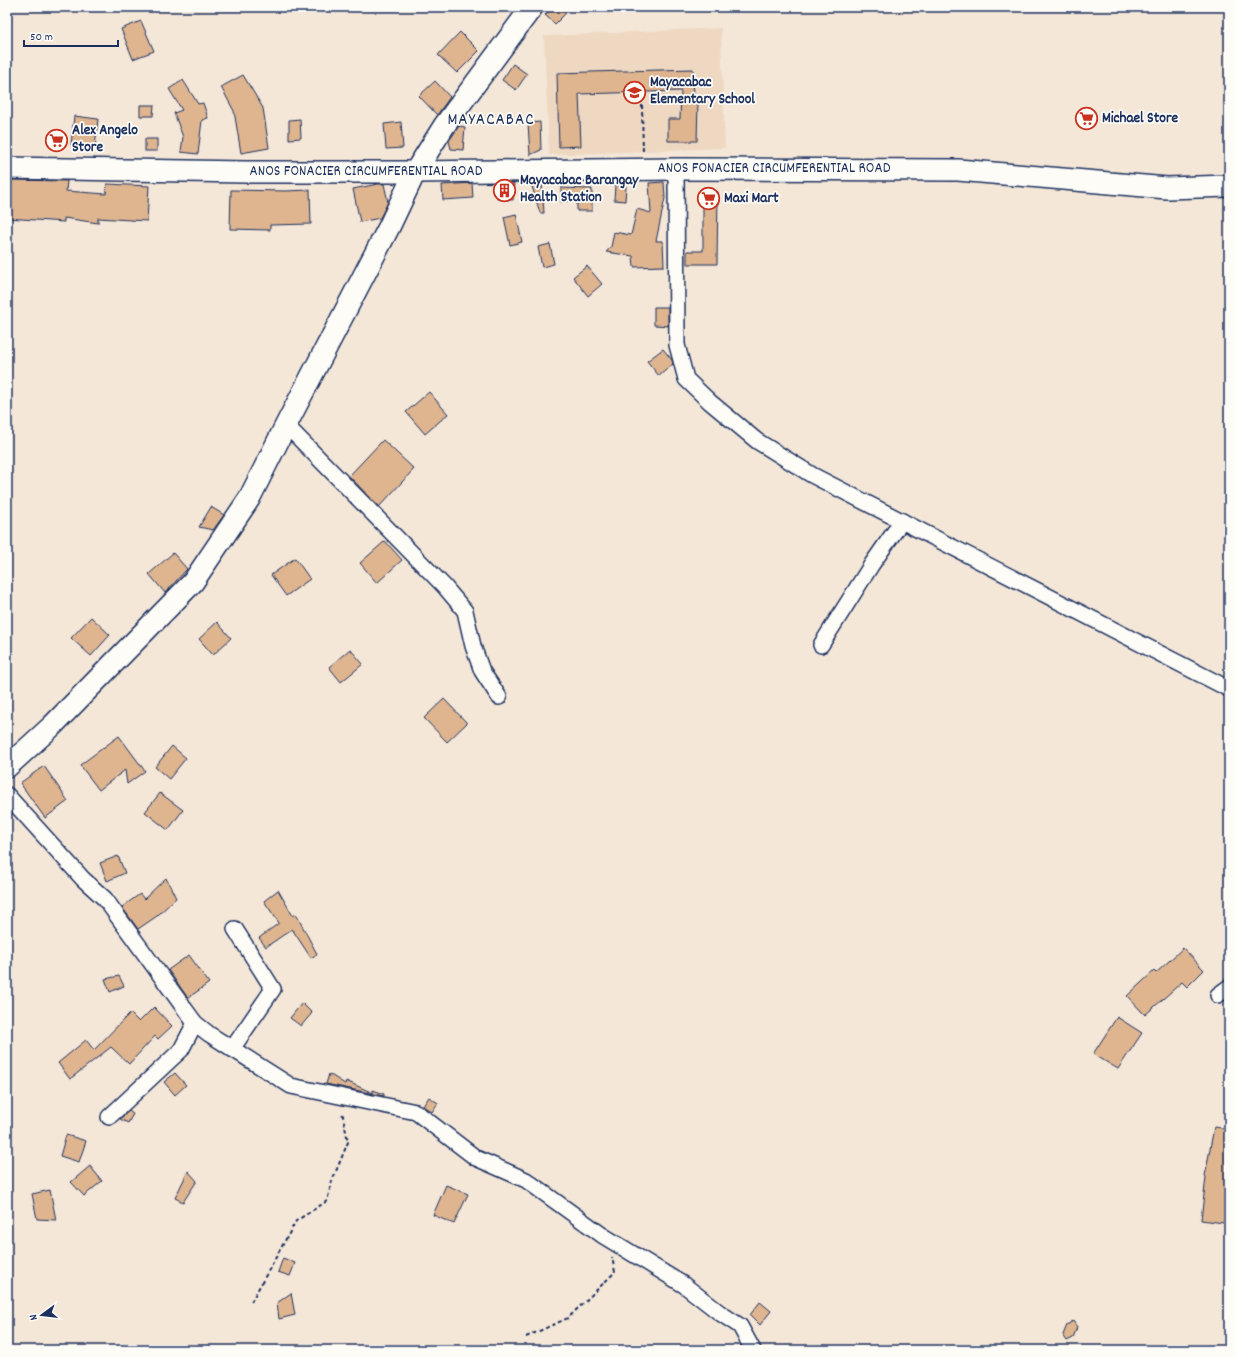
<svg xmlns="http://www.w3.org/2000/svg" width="1236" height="1357" viewBox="0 0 1236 1357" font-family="Dekko,sans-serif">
<rect width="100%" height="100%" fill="#f4e7d8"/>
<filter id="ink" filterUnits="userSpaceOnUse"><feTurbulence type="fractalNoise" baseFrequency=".025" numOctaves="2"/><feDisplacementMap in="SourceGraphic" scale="8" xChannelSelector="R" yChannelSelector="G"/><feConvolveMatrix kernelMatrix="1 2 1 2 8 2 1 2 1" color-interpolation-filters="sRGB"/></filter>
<g filter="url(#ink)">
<polygon fill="#eed8c2" points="721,28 725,148 549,155 544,36"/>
<g fill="#dfb590" stroke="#1b2f5e">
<polygon points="553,7 560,7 566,13 555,24 545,15"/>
<polygon points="141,21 154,51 133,59 121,29"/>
<polygon points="460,32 479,51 457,73 438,55"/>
<polygon points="513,64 527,74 516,90 502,80"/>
<polygon points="693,69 694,100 698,101 697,141 668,141 668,119 680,119 681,91 579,94 581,146 559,147 557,73"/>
<polygon points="243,75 263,108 269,148 241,153 234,111 221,87"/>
<polygon points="183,80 198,104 203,103 208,118 202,120 198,154 181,152 183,137 174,113 182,110 169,89"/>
<polygon points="435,81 450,97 437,115 419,96"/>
<polygon points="140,105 154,105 153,116 140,116"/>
<polygon points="74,116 98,119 95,148 71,145"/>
<polygon points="300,119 301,138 289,139 289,120"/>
<polygon points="401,122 403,148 386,149 384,124"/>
<polygon points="540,122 541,150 530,155 528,123"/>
<polygon points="459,126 465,127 463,150 451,149 449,141"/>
<rect x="145" y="139" width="12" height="12"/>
<polygon points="8,180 67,181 66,191 106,194 107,184 149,186 147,221 98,218 98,223 64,218 64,222 7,218"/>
<polygon points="664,182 665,198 656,241 663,241 664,266 634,267 633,256 606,252 611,247 614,232 631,235 637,209 651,213 649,183"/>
<polygon points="472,183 473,198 443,200 442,185"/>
<polygon points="498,183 514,183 513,200 497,199"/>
<polygon points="531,183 542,183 544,213 540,213"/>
<polygon points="378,184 384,184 388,202 380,218 360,222 353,189"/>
<polygon points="615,185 626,186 625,201 614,200"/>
<polygon points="561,188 592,189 592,211 577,211 577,200 561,202"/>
<polygon points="231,190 285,191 310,190 311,224 270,225 270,230 230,229"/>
<polygon points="703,192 718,192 717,264 687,264 687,251 703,251"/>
<polygon points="516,214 522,242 510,245 504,217"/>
<polygon points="550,244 554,264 542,267 538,247"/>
<polygon points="587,266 602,284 588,296 573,277"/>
<polygon points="654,307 668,307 668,326 654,325"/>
<polygon points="663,349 672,360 673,364 659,376 647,361"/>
<polygon points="429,392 448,414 425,434 406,412"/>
<polygon points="383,440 414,469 379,507 349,476"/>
<polygon points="211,507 224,515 213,530 199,527"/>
<polygon points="385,541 402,560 377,583 360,563"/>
<polygon points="173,553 187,569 165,593 149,574"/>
<polygon points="295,558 310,579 286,596 271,575"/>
<polygon points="91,617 110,635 91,656 71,638"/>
<polygon points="217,622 231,638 213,655 199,639"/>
<polygon points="350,649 363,664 341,682 329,667"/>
<polygon points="444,699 467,723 447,742 424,718"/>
<polygon points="119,736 145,771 127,784 125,770 99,790 80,765"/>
<polygon points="172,746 186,758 169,779 155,767"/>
<polygon points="44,766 68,801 45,818 20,783"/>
<polygon points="160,793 183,810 168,830 145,812"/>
<polygon points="118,856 125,873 107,881 100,863"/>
<polygon points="166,878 176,898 157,916 138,929 122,907 140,894 144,899"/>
<polygon points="278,890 293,916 296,914 317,954 311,958 292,929 266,947 259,938 279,923 264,901"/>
<polygon points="1183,948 1204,970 1187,987 1182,982 1145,1015 1127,996 1154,971 1156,973"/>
<polygon points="189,955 209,983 188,998 168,970"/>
<polygon points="119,976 124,986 110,992 105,979"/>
<polygon points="302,1003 312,1013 301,1026 290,1018"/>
<polygon points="154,1007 172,1026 158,1039 155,1036 129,1064 111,1047 70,1079 58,1063 86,1040 94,1050 130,1013 139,1022"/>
<polygon points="1117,1017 1142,1033 1118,1069 1093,1054"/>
<polygon points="175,1073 186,1085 175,1095 164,1082"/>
<polygon points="329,1074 345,1084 346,1081 373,1093 373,1090 384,1094 384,1096 326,1084"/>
<polygon points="429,1097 438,1103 432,1112 423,1106"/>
<polygon points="129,1111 133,1114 128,1123 120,1119"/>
<polygon points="1214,1127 1229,1129 1229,1171 1224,1223 1201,1220 1206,1177 1205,1176"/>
<polygon points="66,1135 86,1141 79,1162 60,1156"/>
<polygon points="90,1166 102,1181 84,1196 71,1182"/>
<polygon points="188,1171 197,1181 183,1202 175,1198"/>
<polygon points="446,1185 468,1194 454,1224 433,1215"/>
<polygon points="50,1190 56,1220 37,1219 32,1194"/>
<polygon points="283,1258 295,1263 290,1276 278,1272"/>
<polygon points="291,1293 295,1315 279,1319 277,1303"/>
<polygon points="760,1302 771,1311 760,1325 750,1315"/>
<polygon points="1073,1321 1077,1327 1073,1338 1067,1341 1063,1335 1067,1325"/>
</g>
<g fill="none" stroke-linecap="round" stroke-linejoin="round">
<defs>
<g id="street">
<polyline points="676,169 677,345 686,379 710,402 757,441 812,475 1229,689"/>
<polyline points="286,425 444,586 465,611 473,646 482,671 499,697"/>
<polyline points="821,645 872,564 902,521"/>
<polyline points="7,795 83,879 105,899 195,1023 209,1034 291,1086 416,1112 476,1158 526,1180 602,1235 684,1285 720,1313 740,1326 753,1350"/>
<polyline points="1218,995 1229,987"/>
<polyline points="232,1049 273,989 235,929"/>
<polyline points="109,1117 181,1050 195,1023"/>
</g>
<g id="secondary">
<polyline points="7,168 245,172 415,172 676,169 958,170 1167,188 1229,186"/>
<polyline points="7,767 52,726 193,582 249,499 286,425 389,227 415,172 444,126 532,7"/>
</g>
</defs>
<use href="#street" stroke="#1b2f5e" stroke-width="18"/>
<use href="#secondary" stroke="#1b2f5e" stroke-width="24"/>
<g stroke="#1b2f5e" stroke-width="2" stroke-dasharray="4 3" stroke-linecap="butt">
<polyline points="642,105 643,154"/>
<polyline points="251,1302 296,1221 327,1201 332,1181 348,1142 342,1111"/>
<polyline points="526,1337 568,1318 615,1272 612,1257"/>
</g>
<use href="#street" stroke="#fdfcf7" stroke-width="15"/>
<use href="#secondary" stroke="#fdfcf7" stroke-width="21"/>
</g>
</g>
<defs>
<symbol id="school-ring" viewBox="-11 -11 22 22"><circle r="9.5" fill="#fdfcf7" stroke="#c8321e" stroke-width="1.5"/><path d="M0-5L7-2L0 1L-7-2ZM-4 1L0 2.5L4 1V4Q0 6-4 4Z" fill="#c8321e"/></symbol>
<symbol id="supermarket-ring" viewBox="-11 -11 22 22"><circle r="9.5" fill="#fdfcf7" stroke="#c8321e" stroke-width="1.5"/><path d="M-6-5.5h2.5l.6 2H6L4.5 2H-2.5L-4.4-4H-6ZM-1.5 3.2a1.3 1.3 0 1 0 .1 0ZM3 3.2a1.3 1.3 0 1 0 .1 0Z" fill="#c8321e"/></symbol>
<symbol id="building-ring" viewBox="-11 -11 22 22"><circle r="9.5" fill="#fdfcf7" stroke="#c8321e" stroke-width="1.5"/><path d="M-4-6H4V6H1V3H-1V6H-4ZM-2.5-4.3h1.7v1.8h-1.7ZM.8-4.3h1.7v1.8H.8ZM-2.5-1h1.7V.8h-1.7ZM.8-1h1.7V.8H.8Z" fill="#c8321e"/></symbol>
</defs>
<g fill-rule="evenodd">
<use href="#school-ring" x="622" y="80" width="25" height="25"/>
<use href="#supermarket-ring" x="1074" y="106" width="25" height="25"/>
<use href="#supermarket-ring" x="44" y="128" width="25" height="25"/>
<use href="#building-ring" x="492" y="178" width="25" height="25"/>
<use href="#supermarket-ring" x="696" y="186" width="25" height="25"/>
</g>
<g text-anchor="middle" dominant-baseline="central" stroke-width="3.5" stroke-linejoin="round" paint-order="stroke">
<g font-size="15" font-weight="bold" fill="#1b2f5e" stroke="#fdfcf7" text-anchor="start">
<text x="650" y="83">Mayacabac<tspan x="650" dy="17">Elementary School</tspan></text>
<text x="1102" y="119">Michael Store</text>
<text x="72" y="131">Alex Angelo<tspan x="72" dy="17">Store</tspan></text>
<text x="520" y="181">Mayacabac Barangay<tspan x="520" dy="17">Health Station</tspan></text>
<text x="724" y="199">Maxi Mart</text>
</g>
<g font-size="15" fill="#1b2f5e" stroke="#fdfcf7">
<text x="774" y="169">ANOS FONACIER CIRCUMFERENTIAL ROAD</text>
<text x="366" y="172">ANOS FONACIER CIRCUMFERENTIAL ROAD</text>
</g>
<g font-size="17" letter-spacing="1" fill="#1b2f5e" stroke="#fdfcf7">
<text x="491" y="121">MAYACABAC</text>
</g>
</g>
<rect width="1236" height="1357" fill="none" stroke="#fdfcf7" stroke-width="24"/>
<rect x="12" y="12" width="1212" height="1333" fill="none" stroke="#1b2f5e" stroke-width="1.5" filter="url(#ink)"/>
<g transform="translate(42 1315) rotate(255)" stroke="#fdfcf7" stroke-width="3" paint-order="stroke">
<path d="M0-3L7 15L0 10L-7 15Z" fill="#1b2f5e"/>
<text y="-6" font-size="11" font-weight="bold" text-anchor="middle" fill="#1b2f5e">N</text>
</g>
<path d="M24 40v6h94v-6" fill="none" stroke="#1b2f5e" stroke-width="2"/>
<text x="30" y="40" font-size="12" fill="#1b2f5e" stroke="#fdfcf7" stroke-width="3" paint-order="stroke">50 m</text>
</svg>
